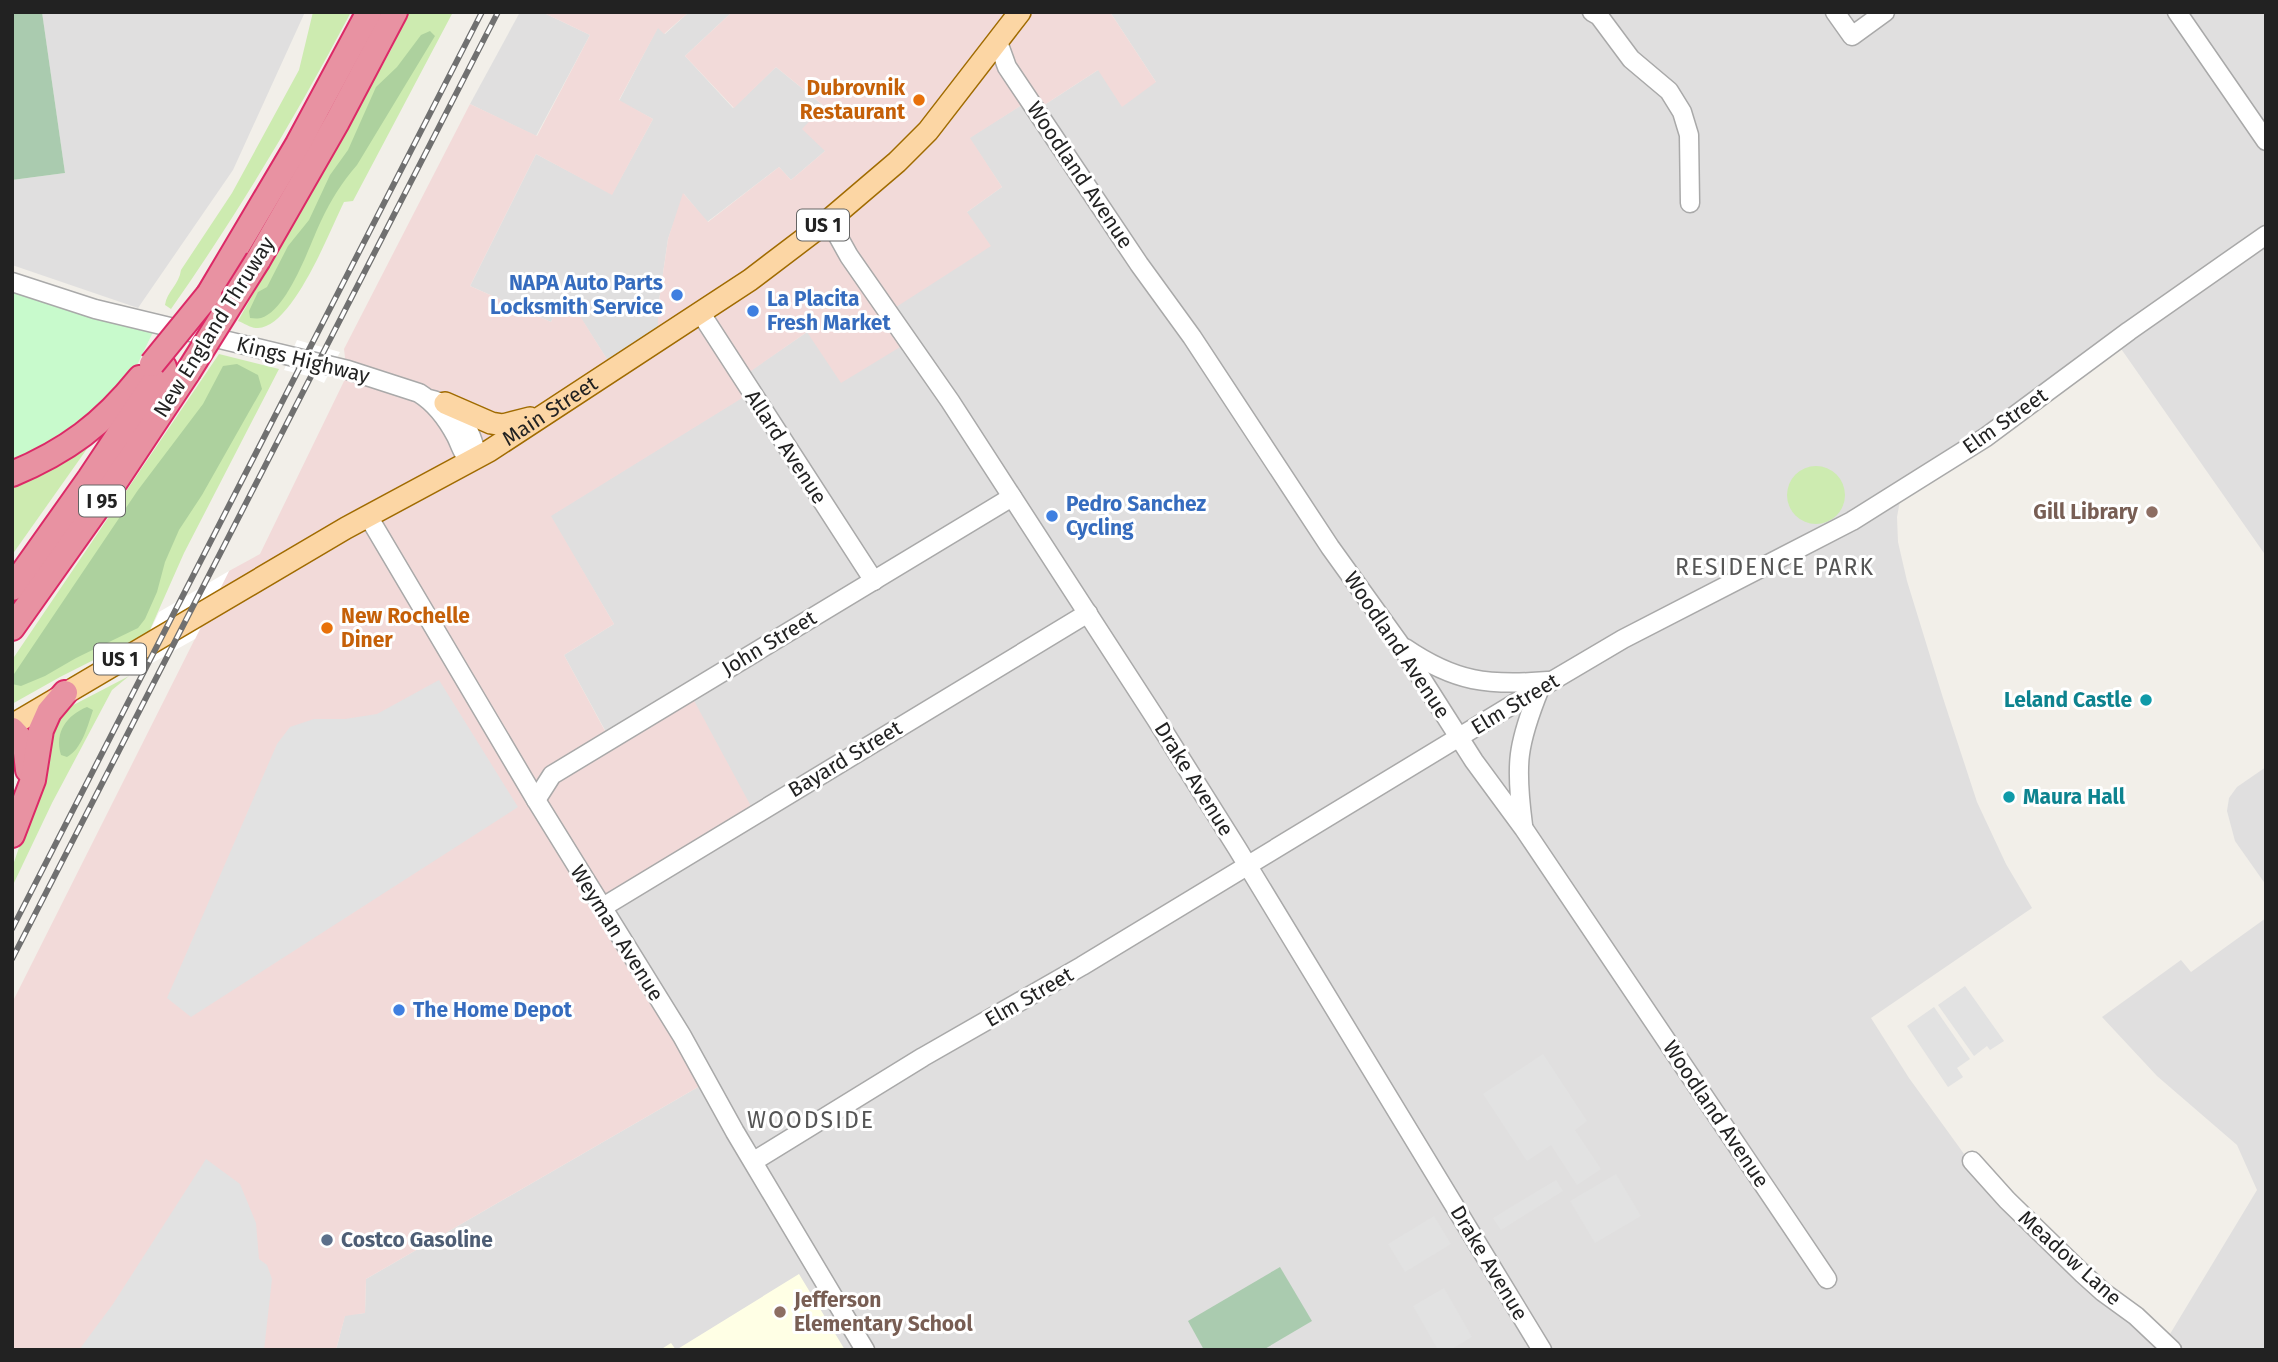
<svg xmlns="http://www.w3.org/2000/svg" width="2278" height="1362" viewBox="0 0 2278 1362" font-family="'Fira Sans',sans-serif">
<rect width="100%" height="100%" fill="#f2efe9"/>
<g fill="#e0dfdf">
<polygon points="42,12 305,12 233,170 138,308 12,265 12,180 65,173"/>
<polygon points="520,12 542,12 590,35 536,136 470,104"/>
<polygon points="689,12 732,12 685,56 733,108 776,67 825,107 825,151 791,180 779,167 707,222 684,194 668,239 658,308 658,345 615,372 565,293 551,322 470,286 536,154 612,194 653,119 619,101 658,27 665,34"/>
<polygon points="1110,12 2266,12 2266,556 2117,343 1902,490 1897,517 1898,542 1907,581 1943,698 1977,802 2006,864 2032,908 1871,1018 1909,1078 1967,1158 2167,1339 2257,1190 2237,1145 2157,1076 2102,1017 2181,960 2191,972 2266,918 2266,1350 336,1350 345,1315 365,1313 366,1279 705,1083 599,905 612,743 564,655 614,624 550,516 746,395 737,380 807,332 889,311 967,212 1002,187 969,138 1028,101 1035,111 1098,70 1156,82"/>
<polygon points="2266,767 2266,885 2235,841 2227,811 2229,798 2237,787"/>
</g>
<polygon fill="#f2dad9" points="542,12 689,12 664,34 658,28 619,100 653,119 612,195 536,154 470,286 551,322 565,292 615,372 658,345 658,308 668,239 683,193 708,222 779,167 791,180 825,151 802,129 824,106 776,67 734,108 685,56 732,12 1110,12 1156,82 1122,107 1098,70 1035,111 1028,101 970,138 1002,187 967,212 991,246 890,311 910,341 841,383 807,332 738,380 747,395 551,516 614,624 564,655 611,742 691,695 753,810 599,905 705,1083 366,1279 365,1313 345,1316 336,1350 12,1350 12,1003 229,571 260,554 347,375 344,349 470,104 537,136 590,35"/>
<polygon fill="#ffffe5" points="799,1274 845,1350 660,1350 671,1343 676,1350"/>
<g fill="#cdebb0">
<path d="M 313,12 L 351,12 C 297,115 237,215 171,309 L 165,305 C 167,291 179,285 181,270 L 232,193 L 299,70 Z"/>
<path d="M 408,12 L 453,12 L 353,201 L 344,202 C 330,230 293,327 258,328 C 252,329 244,323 238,321 L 391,50 Z"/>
<polygon points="219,354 279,369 184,553 149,632 60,677 12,704 12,660"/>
<polygon points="87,442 89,446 12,555 12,479"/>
<circle cx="1816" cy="495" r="29"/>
<polygon points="129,676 112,690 52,803 12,887 12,868 41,783 42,747 58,713"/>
</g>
<g fill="#add19e">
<path d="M 430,31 L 435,36 L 357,165 C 342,182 331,200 321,221 C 310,244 288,310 261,318 C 258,319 254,318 250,318 L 249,311 L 258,292 L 267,287 L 288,246 L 309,220 L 330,175 L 348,150 L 376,87 L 397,67 L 421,35 Z"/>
<polygon points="237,364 258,375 262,389 202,495 179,530 165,562 157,592 145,619 138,628 76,658 45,676 21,686 12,684 12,677 138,490 203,404 223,366"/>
<path d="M 87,707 L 93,710 C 88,725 82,749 67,757 L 61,755 C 54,732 67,715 87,707 Z"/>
</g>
<g fill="#aacbaf">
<polygon points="12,12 42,12 65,173 12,180"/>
<polygon points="1280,1267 1312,1321 1263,1350 1204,1350 1188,1321"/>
</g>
<polygon fill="#c8facc" points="12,284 154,330 126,388 77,433 12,466"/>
<g fill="#e2e2e2">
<polygon points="439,680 518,807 191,1017 167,998 277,744 290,727 314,719 345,719 377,714"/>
<polygon points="1965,986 2004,1041 1990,1050 1987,1046 1974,1056 1938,1005"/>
<polygon points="1934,1007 1970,1059 1957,1068 1963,1077 1948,1087 1907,1026"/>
<polygon points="1543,1054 1587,1121 1575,1130 1601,1169 1577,1185 1551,1145 1527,1161 1483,1094"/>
<polygon points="206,1159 240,1184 256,1223 259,1259 267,1265 272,1279 264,1350 79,1350 113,1304"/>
<polygon points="1616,1174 1641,1216 1595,1243 1570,1201"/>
<polygon points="1556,1180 1563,1191 1501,1230 1493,1218"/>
<polygon points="1434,1216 1451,1244 1405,1272 1388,1244"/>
<polygon points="1444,1288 1472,1337 1450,1350 1438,1350 1413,1306"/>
</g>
<g fill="#fff">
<polygon points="297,340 340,352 324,383 308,376 284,370"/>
<polygon points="229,571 195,639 129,676 159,612"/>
</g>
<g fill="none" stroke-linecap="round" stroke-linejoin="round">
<defs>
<g id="tertiary">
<polyline points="1592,12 1599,16 1631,59 1669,91 1682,112 1689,135 1690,203"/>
<polyline points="1835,12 1852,36 1885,12"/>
<polyline points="2177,12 2266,141"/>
<polyline points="998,42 1007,67 1139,264 1192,337 1330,547 1399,643 1474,761 1524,829 1827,1279"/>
<polyline points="829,220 849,256 950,401 1156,719 1237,848 1542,1350"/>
<path d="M 12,282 L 95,309 L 348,370 L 419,393 C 435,403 447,419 456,436 C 461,446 462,454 471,460 L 475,448 C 466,420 459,406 429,399"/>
<polyline points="700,312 874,581"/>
<polyline points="368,516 536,800 682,1036 735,1132 865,1350"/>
<path d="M 1405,648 C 1455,682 1488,686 1548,681"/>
<polyline points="536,800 552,775 1012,497"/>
<path d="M 1523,825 C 1515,764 1517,745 1540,688"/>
<polyline points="603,907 1088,613"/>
<polyline points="754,1161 923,1057 1082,966 1540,688 1623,639 1852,521 1986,437 2129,331 2266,235"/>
<polyline points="1972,1161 2007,1200 2083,1274 2103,1292 2136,1316 2172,1350"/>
</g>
<g id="primary">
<polyline points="445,403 491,423 503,425 530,418"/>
<path id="s1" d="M 12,725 L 346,528 L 489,451 L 750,280 L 829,220 L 897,162 L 928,131 L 1020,12"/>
</g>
<g id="motorway">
<polyline points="258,260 337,122 395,12"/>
<polyline points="209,294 298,144 369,12"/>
<path d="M 12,474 C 67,451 103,424 140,378"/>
<polyline points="12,588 90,478 164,367"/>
<polyline points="12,628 107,494 188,372"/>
<polyline points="12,730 25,744 28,770"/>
<polyline points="12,835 33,780 41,730 49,712 65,693"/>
</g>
</defs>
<use href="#tertiary" stroke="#a9a9a9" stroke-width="21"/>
<use href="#primary" stroke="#a06b00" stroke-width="24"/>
<use href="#motorway" stroke="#dc2a67" stroke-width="28"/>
<use href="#tertiary" stroke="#fff" stroke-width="18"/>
<use href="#primary" stroke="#fcd6a4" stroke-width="21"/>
<use href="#motorway" stroke="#e892a2" stroke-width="24"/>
<defs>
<g id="rail">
<polyline points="12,929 482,12"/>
<polyline points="12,959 498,12"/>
</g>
</defs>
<use href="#rail" stroke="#707070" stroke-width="6"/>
<use href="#rail" stroke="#fff" stroke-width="3.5" stroke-dasharray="10" stroke-linecap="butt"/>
<defs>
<g id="motorway-bridge">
<polyline points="152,364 209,294"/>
<polyline points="188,372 258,260"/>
</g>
</defs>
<use href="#motorway-bridge" stroke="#dc2a67" stroke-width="28" stroke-linecap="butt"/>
<use href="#motorway-bridge" stroke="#e892a2" stroke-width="24"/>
</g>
<g fill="#e8710a" stroke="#fff" stroke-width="2.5">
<circle cx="919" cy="100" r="7"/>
<circle cx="327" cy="628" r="7"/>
</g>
<g fill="#3f7fe0" stroke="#fff" stroke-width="2.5">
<circle cx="677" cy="295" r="7"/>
<circle cx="753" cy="311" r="7"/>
<circle cx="1052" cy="516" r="7"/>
<circle cx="399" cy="1010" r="7"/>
</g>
<g fill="#8d6e63" stroke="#fff" stroke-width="2.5">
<circle cx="2152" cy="512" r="7"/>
<circle cx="780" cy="1312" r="7"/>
</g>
<g fill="#0f9aa8" stroke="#fff" stroke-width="2.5">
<circle cx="2146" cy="700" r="7"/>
<circle cx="2009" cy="797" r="7"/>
</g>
<circle fill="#5c6f8a" stroke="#fff" stroke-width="2.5" cx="327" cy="1240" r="7"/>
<g text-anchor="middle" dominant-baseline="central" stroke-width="6" stroke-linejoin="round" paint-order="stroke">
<g fill="#fff" stroke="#646464" stroke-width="2">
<rect x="797" y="209.5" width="52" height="31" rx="5"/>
<rect x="79" y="485.5" width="46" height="31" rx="5"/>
<rect x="94" y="643.5" width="52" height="31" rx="5"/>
</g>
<g font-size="19" font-weight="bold" fill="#222">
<text x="823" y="225">US 1</text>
<text x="102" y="501">I 95</text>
<text x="120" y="659">US 1</text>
</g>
<g font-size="21" font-weight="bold" fill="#c56008" stroke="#fff" text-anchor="end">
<text x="905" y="88">Dubrovnik<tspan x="905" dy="24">Restaurant</tspan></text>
<text x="341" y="616" text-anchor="start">New Rochelle<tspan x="341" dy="24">Diner</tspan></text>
</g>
<g font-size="21" fill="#222" stroke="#fff">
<text transform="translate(1080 175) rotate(56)">Woodland Avenue</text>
<text transform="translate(214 327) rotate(-58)">New England Thruway</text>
<text transform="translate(303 360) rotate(14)">Kings Highway</text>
<text stroke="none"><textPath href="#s1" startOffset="623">Main Street</textPath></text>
<text transform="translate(2005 421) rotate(-35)">Elm Street</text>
<text transform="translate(786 447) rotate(57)">Allard Avenue</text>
<text transform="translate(769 643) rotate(-31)">John Street</text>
<text transform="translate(1397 645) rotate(56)">Woodland Avenue</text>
<text transform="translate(1515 704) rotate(-31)">Elm Street</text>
<text transform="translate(845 759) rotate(-31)">Bayard Street</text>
<text transform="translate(1194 779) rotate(58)">Drake Avenue</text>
<text transform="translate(617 933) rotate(58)">Weyman Avenue</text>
<text transform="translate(1029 997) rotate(-30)">Elm Street</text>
<text transform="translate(1716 1114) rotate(56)">Woodland Avenue</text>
<text transform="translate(2070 1258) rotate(42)">Meadow Lane</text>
<text transform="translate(1489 1263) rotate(59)">Drake Avenue</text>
</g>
<g font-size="21" font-weight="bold" fill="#366cbe" stroke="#fff" text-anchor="start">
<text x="663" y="283" text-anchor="end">NAPA Auto Parts<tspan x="663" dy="24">Locksmith Service</tspan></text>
<text x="767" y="299">La Placita<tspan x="767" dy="24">Fresh Market</tspan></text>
<text x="1066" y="504">Pedro Sanchez<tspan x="1066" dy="24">Cycling</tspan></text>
<text x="413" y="1010">The Home Depot</text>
</g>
<g font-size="21" font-weight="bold" fill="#785e54" stroke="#fff" text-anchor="end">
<text x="2138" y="512">Gill Library</text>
<text x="794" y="1300" text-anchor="start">Jefferson<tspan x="794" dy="24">Elementary School</tspan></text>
</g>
<g font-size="21" font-weight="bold" fill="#0d838f" stroke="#fff" text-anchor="end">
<text x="2132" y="700">Leland Castle</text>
<text x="2023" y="797" text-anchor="start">Maura Hall</text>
</g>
<g font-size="21" font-weight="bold" fill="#4e5e75" stroke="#fff" text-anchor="start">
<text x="341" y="1240">Costco Gasoline</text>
</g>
<g font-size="23" letter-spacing="2" fill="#555" stroke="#fff">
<text x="1775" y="567">RESIDENCE PARK</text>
<text x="811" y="1120">WOODSIDE</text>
</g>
</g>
<rect width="2278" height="1362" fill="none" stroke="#222222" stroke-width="28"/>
</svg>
